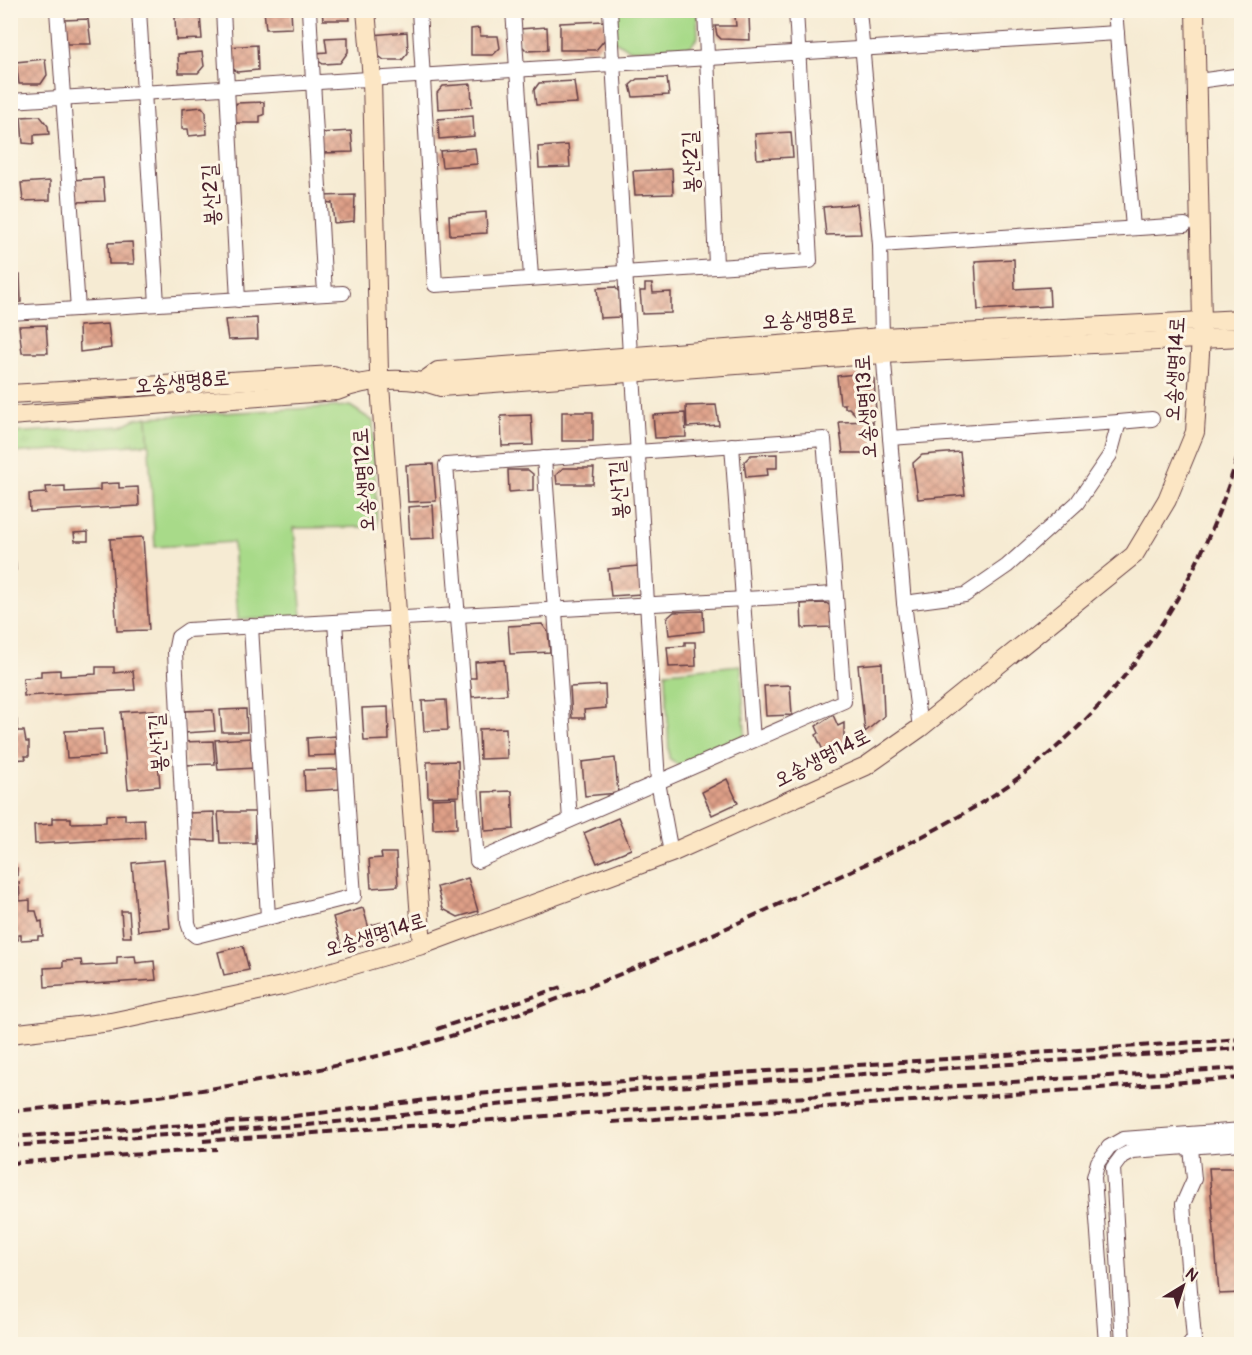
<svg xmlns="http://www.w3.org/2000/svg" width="1252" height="1355" viewBox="0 0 1252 1355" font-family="Pangolin,'Poor Story',sans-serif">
<defs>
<pattern id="grass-tufts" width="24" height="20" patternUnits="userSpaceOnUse" patternTransform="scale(1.5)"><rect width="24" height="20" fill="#a8da89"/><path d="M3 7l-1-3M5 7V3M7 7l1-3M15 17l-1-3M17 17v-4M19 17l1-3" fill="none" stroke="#92bb76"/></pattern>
<pattern id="building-cross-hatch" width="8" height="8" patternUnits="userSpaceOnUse" patternTransform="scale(1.5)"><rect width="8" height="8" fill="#dfa088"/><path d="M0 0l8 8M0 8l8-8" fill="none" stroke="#b7826f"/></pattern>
</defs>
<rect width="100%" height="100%" fill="#fcf5e5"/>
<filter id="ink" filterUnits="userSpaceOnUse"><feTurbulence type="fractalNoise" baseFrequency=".0167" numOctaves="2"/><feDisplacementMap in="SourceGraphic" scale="12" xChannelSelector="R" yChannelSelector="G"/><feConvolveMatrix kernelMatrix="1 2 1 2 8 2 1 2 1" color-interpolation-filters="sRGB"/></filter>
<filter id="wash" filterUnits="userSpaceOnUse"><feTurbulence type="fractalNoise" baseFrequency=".008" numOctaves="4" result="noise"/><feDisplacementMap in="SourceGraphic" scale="24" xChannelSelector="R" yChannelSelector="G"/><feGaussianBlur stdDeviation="1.35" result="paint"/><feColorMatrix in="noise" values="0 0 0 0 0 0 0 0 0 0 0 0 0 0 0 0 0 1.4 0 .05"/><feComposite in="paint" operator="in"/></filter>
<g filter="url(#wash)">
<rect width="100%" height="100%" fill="#f6ebd3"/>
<polygon fill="url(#grass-tufts)" stroke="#797c5a" stroke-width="1.5" points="147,417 149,444 11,453 11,433 122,426 135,419"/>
<g fill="#a8da89" stroke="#797c5a" stroke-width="1.5">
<polygon points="610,11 697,11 698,37 690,47 631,50 612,40"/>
<polygon points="350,406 373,421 377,527 294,528 302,617 238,620 233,542 155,547 147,417"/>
<polygon points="741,665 745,733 742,739 682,768 669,758 666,672"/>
</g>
<g id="blocks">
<g fill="url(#building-cross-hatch)">
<polygon points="264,10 291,10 292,28 266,29"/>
<polygon points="322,10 349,10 350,20 323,20"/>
<polygon points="200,15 202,39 176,40 175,17"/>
<polygon points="735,16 749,16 750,40 721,39 717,35 715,26 736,26"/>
<polygon points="88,19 91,44 67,44 64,20"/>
<polygon points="604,21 606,38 596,50 560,50 560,23"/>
<polygon points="547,27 548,50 527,51 520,44 519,29"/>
<polygon points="479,28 480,36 498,36 500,48 493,55 471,55 471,29"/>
<polygon points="407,32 408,53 402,60 384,60 372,51 371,35"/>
<polygon points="348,37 348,52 340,63 323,64 317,60 315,53 327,52 325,38"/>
<polygon points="257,45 258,70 237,72 228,64 227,47"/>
<polygon points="202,52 204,66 198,73 179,73 178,54"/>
<polygon points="45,59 47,75 41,84 19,84 16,62"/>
<polygon points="667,78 669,95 633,97 630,85 637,79"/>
<polygon points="574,81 577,103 536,105 534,90 539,83"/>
<polygon points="471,84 472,107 438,109 437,93 443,86"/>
<polygon points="264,102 264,115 260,116 260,123 232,123 231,110 237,103"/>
<polygon points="202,107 206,112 207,134 189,136 188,129 182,129 182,109"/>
<polygon points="40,116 48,126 49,134 34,135 34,144 23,143 21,117"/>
<polygon points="473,116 474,136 439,139 438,119"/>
<polygon points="351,131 353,152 322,153 320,133"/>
<polygon points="791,132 793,157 757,159 755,134"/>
<polygon points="568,145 570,167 539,168 538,147"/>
<polygon points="475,148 477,164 442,167 440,151"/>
<polygon points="672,169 673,194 635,195 633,171"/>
<polygon points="103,178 105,201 75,202 72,180"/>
<polygon points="50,181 50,200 23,201 21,183"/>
<polygon points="355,195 354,221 334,223 332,203 323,202 322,196"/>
<polygon points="857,204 861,234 826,235 823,207"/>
<polygon points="486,212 487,233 450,235 449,215"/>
<polygon points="132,242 134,264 109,264 108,243"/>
<polygon points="1014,259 1015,289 1049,287 1050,306 978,310 975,261"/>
<polygon points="10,275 20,275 21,302 10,303"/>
<polygon points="645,284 652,284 653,293 671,292 671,313 642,314 640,291 645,291"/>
<polygon points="615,287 619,292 620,317 600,318 597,288"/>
<polygon points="257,318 258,339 228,340 225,320"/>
<polygon points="108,324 111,348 80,352 79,326"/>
<polygon points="46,325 48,353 22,353 19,326"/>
<polygon points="866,373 874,379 876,413 855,414 849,408 845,408 845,404 840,404 837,376"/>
<polygon points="716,405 719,425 687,427 686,406"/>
<rect x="562" y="412" width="31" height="29"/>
<polygon points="685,413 686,437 655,438 653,415"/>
<polygon points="531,415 533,445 502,446 501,416"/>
<polygon points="873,421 874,453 843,453 839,422"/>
<polygon points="960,452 965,495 918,499 913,463 922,455"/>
<polygon points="777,454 777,468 767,468 768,475 746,477 744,462 751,455"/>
<polygon points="433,464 436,501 408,502 406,465"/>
<polygon points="563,468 594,468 593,484 557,484 556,475"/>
<polygon points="508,470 528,470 533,474 533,490 509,492"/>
<polygon points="119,483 119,488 138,487 139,506 30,512 29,494 47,493 46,487 65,486 65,492 100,490 100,484"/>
<polygon points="433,505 435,538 410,539 408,507"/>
<polygon points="88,532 88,541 75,541 74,533"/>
<polygon points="143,537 149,630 117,631 110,539"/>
<polygon points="10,556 15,556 16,570 10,571"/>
<polygon points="638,566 641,594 611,596 608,569"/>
<polygon points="826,603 832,607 833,627 802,628 801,604"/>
<polygon points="703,611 704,631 669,635 667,618 674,612"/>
<polygon points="542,624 548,632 550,652 510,654 508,626"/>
<polygon points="685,642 695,642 696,666 669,667 667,647 685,646"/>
<polygon points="504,660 507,694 472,697 470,678 476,678 475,662"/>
<polygon points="882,663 884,716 865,732 858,665"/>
<polygon points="96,667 114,667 114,673 133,671 135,690 24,696 23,678 41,677 41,671 60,670 60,676 96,674"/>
<polygon points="605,685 606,708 584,710 585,718 572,718 570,687"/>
<polygon points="790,685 792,715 766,716 764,686"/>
<polygon points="446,700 448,730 424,731 422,701"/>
<polygon points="388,707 389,740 364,741 362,708"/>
<polygon points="246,709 247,732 222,732 220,710"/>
<polygon points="154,710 160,786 128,789 121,712"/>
<polygon points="213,710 215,731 184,733 182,711"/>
<polygon points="833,715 838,726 844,723 844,749 826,757 816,735 819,733 816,726"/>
<polygon points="17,720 17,731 24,731 26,742 29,742 29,756 25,756 26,759 10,760 10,721"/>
<polygon points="506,728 507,758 480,759 479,729"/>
<polygon points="103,729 105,756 67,758 65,731"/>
<polygon points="336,736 336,755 308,756 307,738"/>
<polygon points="253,738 255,768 218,770 215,740"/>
<polygon points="213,741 215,764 184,765 183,742"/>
<polygon points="615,758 618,793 585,796 582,762"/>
<polygon points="458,761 459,796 428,797 427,762"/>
<polygon points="339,769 339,789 305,791 304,770"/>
<polygon points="727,779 738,803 712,815 702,792"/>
<polygon points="512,791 514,829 485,831 483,792"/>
<polygon points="456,798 457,828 433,829 432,799"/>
<polygon points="214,812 215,841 190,840 188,813"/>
<polygon points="218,812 255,812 255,843 220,843"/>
<polygon points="125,814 125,820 144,819 145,838 35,844 34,825 52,824 52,818 71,818 71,823 106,822 106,815"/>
<polygon points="618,818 631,849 597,863 584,833"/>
<polygon points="381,853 396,853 398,886 371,888 369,859 382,858"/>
<polygon points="164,860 170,928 138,931 132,863"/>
<polygon points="17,868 17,877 10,877 10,869"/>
<polygon points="468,878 478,911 458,917 443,909 437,887"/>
<polygon points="19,882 20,901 30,900 30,911 36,911 39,922 42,921 43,936 38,936 38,939 21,940 21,935 18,935 18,940 10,939 10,883"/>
<polygon points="363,908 373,942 343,951 333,917"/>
<polygon points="121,911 129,911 131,937 123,937"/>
<polygon points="391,920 395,933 375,938 372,925"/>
<polygon points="243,946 249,970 224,975 218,952"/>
<polygon points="135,956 136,963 154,961 156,980 45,987 44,968 63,967 63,961 81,960 82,966 117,964 117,957"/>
<polygon points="1209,1168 1242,1168 1242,1293 1219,1294"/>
</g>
</g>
</g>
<g filter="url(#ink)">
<use href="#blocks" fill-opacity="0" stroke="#643e44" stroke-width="1.5"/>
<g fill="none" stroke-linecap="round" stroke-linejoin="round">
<defs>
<g id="street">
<polyline points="57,10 78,309"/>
<polyline points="139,10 157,304"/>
<polyline points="223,10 238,300"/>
<polyline points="309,10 325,294"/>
<polyline points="419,10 435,285 810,261 796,10"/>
<polyline points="513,10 531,277"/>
<polyline points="610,10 630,355"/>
<polyline points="705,10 716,265"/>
<polyline points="859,10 880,245 882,337 890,438 904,603 920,728"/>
<polyline points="1115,10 1133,228"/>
<polyline points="1198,81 1242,75"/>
<polyline points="10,101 1117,33"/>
<polyline points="880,245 1185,225"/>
<polyline points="10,313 343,293"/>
<polyline points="633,374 658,782 671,853"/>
<polyline points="1119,422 1152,419"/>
<polyline points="890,438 1119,422 1110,455 1077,503 1007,566 965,595 904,603"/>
<polygon points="824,439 844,701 477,861 446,465"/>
<polyline points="732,445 753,740"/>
<polyline points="544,458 570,820"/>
<path d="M 335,622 L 354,896 L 196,936 L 191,932 L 188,923 L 175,652 L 178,637 L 188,630 C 404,618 619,606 834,594"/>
<polyline points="251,626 268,917"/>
<polyline points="1106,1344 1094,1177 1098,1162 1109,1147 1123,1139 1242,1130"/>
<polyline points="1123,1344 1113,1168 1122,1156 1132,1151 1242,1143"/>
<polyline points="1190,1344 1194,1340 1183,1204 1194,1179 1190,1138"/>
</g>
<g id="secondary">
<polyline points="366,10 372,79 379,372 422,945"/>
<polyline points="424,381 438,371 882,337 1242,319"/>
<polyline points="10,394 333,375 355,383"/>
<path d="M 10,416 L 337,391 C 367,378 411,376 441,387 L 883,354 L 1242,337"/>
<polyline points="10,1034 111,1022 282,986 422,945 671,853 866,766 920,728 1134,555 1167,500 1195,432 1202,322 1195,10"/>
</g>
</defs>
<use href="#street" stroke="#643e44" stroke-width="16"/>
<use href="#secondary" stroke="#643e44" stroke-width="20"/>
<use href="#street" stroke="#fff" stroke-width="14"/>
<use href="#secondary" stroke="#fce6c4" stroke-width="18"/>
<g stroke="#4a1f2b" stroke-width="4" stroke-dasharray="9 4.5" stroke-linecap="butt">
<polyline points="437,1029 565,986"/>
<path d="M 10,1111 C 170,1099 342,1074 494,1022 C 599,986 702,940 803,893 C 894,851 985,812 1060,744 C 1150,663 1211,557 1242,441"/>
<polyline points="612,1122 1242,1078"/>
<polyline points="10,1137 261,1120 477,1094 635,1080 1242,1039"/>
<polyline points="203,1141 1040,1080 1242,1068"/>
<polyline points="10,1146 308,1125 646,1089 1242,1048"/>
<polyline points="10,1163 217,1149"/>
</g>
</g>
</g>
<g text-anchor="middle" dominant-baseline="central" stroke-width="6" stroke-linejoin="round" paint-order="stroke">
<g font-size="21" fill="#4a1f2b" stroke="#fcf5e5">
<text transform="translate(691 162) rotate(-92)">봉산2길</text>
<text transform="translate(211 195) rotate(-93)">봉산2길</text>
<text transform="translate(809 319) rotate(-4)">오송생명8로</text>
<text transform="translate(1175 369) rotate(-87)">오송생명14로</text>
<text transform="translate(182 382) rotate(-5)">오송생명8로</text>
<text transform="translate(866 407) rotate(-94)">오송생명13로</text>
<text transform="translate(364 480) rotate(-94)">오송생명12로</text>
<text transform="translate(619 490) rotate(-94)">봉산1길</text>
<text transform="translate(158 743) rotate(-93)">봉산1길</text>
<text transform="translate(822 758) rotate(-27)">오송생명14로</text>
<text transform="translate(375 935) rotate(-17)">오송생명14로</text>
</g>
</g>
<rect width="1252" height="1355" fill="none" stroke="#fcf5e5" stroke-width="36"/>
<g transform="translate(1183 1286) rotate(38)" stroke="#fcf5e5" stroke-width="4.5" paint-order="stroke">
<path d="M0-4.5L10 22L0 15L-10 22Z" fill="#4a1f2b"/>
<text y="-9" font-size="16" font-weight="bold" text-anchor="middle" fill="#4a1f2b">N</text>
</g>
</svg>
